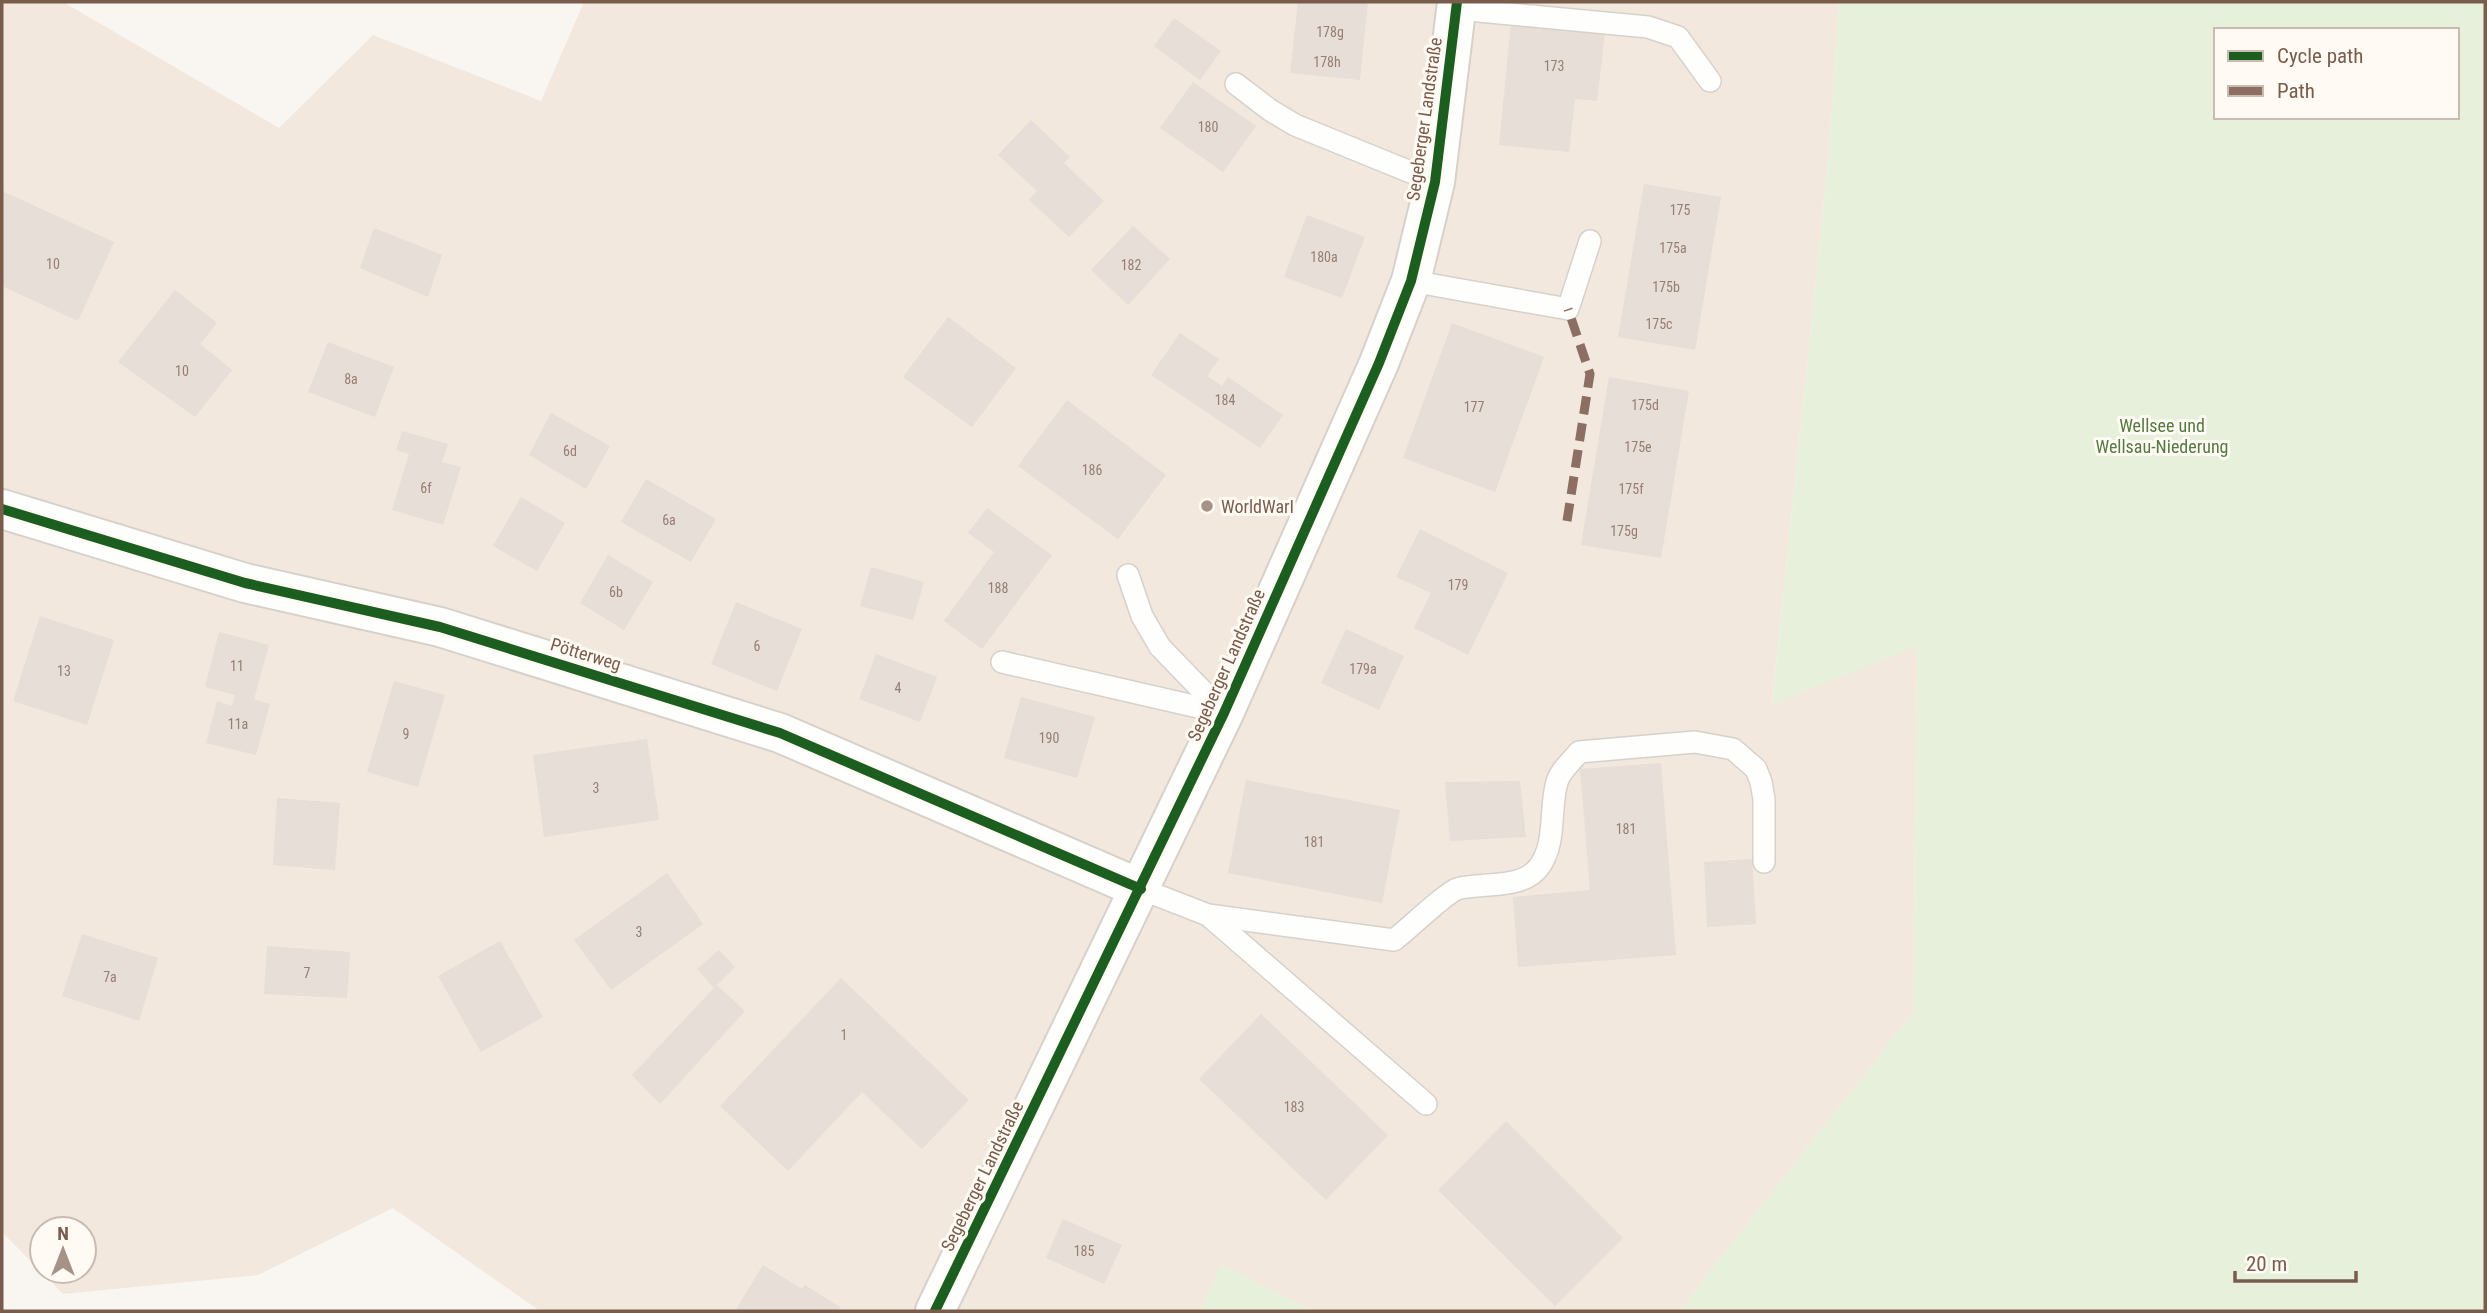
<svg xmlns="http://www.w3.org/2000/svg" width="2487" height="1313" viewBox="0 0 2487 1313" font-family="'Roboto Condensed',sans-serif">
<rect width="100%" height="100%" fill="#f9f5f0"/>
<path fill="#f2e8de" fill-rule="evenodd" d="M 2,2 L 63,2 L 279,128 L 373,35 L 541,101 L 584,2 L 1839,2 L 1829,152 L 1772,704 L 1917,645 L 1913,1013 L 1679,1311 L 1312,1311 L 1222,1265 L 1200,1311 L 540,1311 L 393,1208 L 258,1275 L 63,1294 L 2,1232 ZM 42,1229 L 84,1229 L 84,1271 L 42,1271 Z"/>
<g fill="#e7f0db" fill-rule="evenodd">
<path d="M 1839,2 L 2485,2 L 2485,1311 L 1679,1311 L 1913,1013 L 1917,646 L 1772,705 L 1829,152 ZM 2216,30 L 2457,30 L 2457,117 L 2216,117 Z"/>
<polygon points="1221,1264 1312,1311 1200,1311"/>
</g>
<g fill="#e6ded7">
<polygon points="1298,2 1368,2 1360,80 1290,73"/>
<polygon points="1174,18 1221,51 1200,80 1154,46"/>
<polygon points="1511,23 1605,33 1597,101 1575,99 1569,152 1499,145"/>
<polygon points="1193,82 1256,126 1223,172 1160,128"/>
<polygon points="1031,120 1070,157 1064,163 1104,201 1069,237 1029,200 1037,191 998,155"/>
<polygon points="1644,184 1721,197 1695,350 1618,337"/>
<polygon points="2,191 114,242 78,321 2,286"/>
<polygon points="1307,215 1365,237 1342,298 1284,277"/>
<polygon points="1133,226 1170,259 1128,305 1091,270"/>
<polygon points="374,228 442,255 428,297 360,268"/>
<polygon points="175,290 217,323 200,344 232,370 195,417 118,362"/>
<polygon points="948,317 1016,368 972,427 903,377"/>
<polygon points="1452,323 1544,357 1495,492 1403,458"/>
<polygon points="1180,333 1219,359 1207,376 1222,386 1228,377 1283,415 1260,448 1151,375"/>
<polygon points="328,342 394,367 375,417 308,392"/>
<polygon points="1609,377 1689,391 1661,558 1581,545"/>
<polygon points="1067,400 1166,475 1118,539 1018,466"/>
<polygon points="551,413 610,446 586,489 529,455"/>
<polygon points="402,431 448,444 442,462 461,467 443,525 392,510 409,454 396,450"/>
<polygon points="646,479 716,519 691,562 621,522"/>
<polygon points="521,497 565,523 537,571 493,546"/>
<polygon points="987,508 1052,555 982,649 944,621 994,552 968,533"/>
<polygon points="1420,529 1508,573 1468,655 1414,628 1431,593 1396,577"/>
<polygon points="608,555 653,582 624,630 580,603"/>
<polygon points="871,567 924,582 913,620 860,606"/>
<polygon points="736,602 802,629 777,691 711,664"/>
<polygon points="40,616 114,640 87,725 13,701"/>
<polygon points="1346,629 1404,656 1379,710 1321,683"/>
<polygon points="219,632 269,645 254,699 270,704 256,755 206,743 217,701 232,706 235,695 205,687"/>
<polygon points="876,654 937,677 920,722 859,699"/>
<polygon points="394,681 445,695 418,787 367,772"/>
<polygon points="1021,697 1095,717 1077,778 1004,758"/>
<polygon points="647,739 659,820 544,837 533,755"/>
<polygon points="1661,763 1676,955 1518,967 1513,897 1590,890 1580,769"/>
<polygon points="1246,780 1400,810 1382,903 1228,873"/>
<polygon points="1520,781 1526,837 1450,841 1445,782"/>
<polygon points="277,798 340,803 335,870 273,865"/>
<polygon points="1752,859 1756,924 1707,927 1704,862"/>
<polygon points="667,873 703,924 611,990 574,940"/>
<polygon points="82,934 158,958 139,1021 62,996"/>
<polygon points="500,941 543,1017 481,1052 438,976"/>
<polygon points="267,946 350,952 347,998 264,994"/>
<polygon points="719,950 735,967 717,985 745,1011 660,1104 632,1075 714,988 697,969"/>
<polygon points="841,978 969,1100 922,1149 862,1092 788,1171 720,1106"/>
<polygon points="1261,1014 1388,1135 1326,1200 1199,1079"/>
<polygon points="1506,1121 1623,1238 1555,1306 1438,1190"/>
<polygon points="1063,1219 1122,1245 1104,1284 1046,1258"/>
<polygon points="763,1265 802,1289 805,1285 840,1307 838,1311 735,1311"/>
</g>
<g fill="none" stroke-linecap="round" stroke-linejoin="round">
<defs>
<g id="service">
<polyline points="1457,9 1648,27 1678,37 1710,81"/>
<polyline points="1236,84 1270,110 1295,125 1435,182"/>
<polyline points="1411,281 1568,309 1590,241"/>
<polyline points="1128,575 1142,616 1160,647 1224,713"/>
<polyline points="1002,662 1224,713"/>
<path d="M 1141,889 L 1208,915 L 1394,940 C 1406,931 1446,893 1457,889 C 1482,882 1522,890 1539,867 C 1557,843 1549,809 1557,782 C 1560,771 1572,761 1579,752 L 1695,742 L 1733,749 L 1756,769 L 1761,782 L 1764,799 L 1764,862"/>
<polyline points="1208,915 1426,1104"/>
</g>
<g id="minor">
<polyline points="2,509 245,583 440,627 780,733 1141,889"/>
<polyline points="935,1311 1224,713 1379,363 1411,281 1435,182 1457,2"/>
</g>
</defs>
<use href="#service" stroke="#d7d1cb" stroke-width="24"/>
<use href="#minor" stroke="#d7d1cb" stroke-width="42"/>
<use href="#service" stroke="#fefefd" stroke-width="21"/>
<use href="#minor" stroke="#fefefd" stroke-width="38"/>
<polyline stroke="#8d6e63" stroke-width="9" stroke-dasharray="18 9" stroke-linecap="butt" points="1567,521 1590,374 1568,309"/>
<defs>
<g id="cycleway">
<polyline points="2,509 245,583 440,627 780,733 1141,889"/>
<polyline points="935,1311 1224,713 1379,363 1411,281 1435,182 1457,2"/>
</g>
</defs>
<use href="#cycleway" stroke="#fffaf3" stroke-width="15"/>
<use href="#cycleway" stroke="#1b5e20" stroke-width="10"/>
</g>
<circle fill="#a69286" stroke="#fffaf3" stroke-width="2.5" cx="1207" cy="506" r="7"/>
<g text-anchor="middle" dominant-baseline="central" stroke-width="6" stroke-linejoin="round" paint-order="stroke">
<g font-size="14" fill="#977e72">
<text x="1330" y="32">178g</text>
<text x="1327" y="62">178h</text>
<text x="1554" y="66">173</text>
<text x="1208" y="127">180</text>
<text x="1680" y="210">175</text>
<text x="1673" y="248">175a</text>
<text x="1324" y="257">180a</text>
<text x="53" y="264">10</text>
<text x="1131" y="265">182</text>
<text x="1666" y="287">175b</text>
<text x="1659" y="324">175c</text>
<text x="182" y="371">10</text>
<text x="351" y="379">8a</text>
<text x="1225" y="400">184</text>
<text x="1645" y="405">175d</text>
<text x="1474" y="407">177</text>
<text x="1638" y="447">175e</text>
<text x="570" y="451">6d</text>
<text x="1092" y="470">186</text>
<text x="426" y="488">6f</text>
<text x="1631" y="489">175f</text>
<text x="669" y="520">6a</text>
<text x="1624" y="531">175g</text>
<text x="1458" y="585">179</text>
<text x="998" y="588">188</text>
<text x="616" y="592">6b</text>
<text x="757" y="646">6</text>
<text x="237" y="666">11</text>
<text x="1363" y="669">179a</text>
<text x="64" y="671">13</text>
<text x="898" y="688">4</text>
<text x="238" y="724">11a</text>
<text x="406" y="734">9</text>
<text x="1049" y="738">190</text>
<text x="596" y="788">3</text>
<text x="1626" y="829">181</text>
<text x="1314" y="842">181</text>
<text x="639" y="932">3</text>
<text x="307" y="973">7</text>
<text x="110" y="977">7a</text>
<text x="844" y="1035">1</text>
<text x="1294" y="1107">183</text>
<text x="1084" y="1251">185</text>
</g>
<g font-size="18" fill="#7a5c4d" stroke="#fffaf3">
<text transform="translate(1424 119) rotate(-82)">Segeberger Landstraße</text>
<text transform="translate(586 654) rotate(17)">Pötterweg</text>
<text transform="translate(1226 665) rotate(-66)">Segeberger Landstraße</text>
<text transform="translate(982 1176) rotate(-64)">Segeberger Landstraße</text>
</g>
<g font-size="18" fill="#537a41" stroke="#fffaf3">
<text x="2162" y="425">Wellsee und<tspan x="2162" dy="21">Wellsau-Niederung</tspan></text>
</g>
<g font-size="18" fill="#7a5c4d" stroke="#fffaf3" text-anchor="start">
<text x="1221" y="506">WorldWarI</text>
</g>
</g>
<rect width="2487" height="1313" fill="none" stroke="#7a5c4d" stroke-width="7"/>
<rect x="2214" y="28" width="245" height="91" fill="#fffaf3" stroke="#cabbb1" stroke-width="2"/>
<rect x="2228" y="51" width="35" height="10" fill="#1b5e20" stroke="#cabbb1" stroke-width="2"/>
<text x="2277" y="63" font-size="21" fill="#7a5c4d">Cycle path</text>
<rect x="2228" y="86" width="35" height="10" fill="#8d6e63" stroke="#cabbb1" stroke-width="2"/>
<text x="2277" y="98" font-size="21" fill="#7a5c4d">Path</text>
<g transform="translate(63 1250)"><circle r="33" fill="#fffaf3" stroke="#cabbb1" stroke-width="2"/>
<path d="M0-5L12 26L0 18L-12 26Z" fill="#a69286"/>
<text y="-10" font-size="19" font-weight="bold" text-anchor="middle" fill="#7a5c4d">N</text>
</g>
<path d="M2235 1271v10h121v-10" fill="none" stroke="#7a5c4d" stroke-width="3.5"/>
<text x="2246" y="1271" font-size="21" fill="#7a5c4d" stroke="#fffaf3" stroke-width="5" paint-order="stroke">20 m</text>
</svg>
